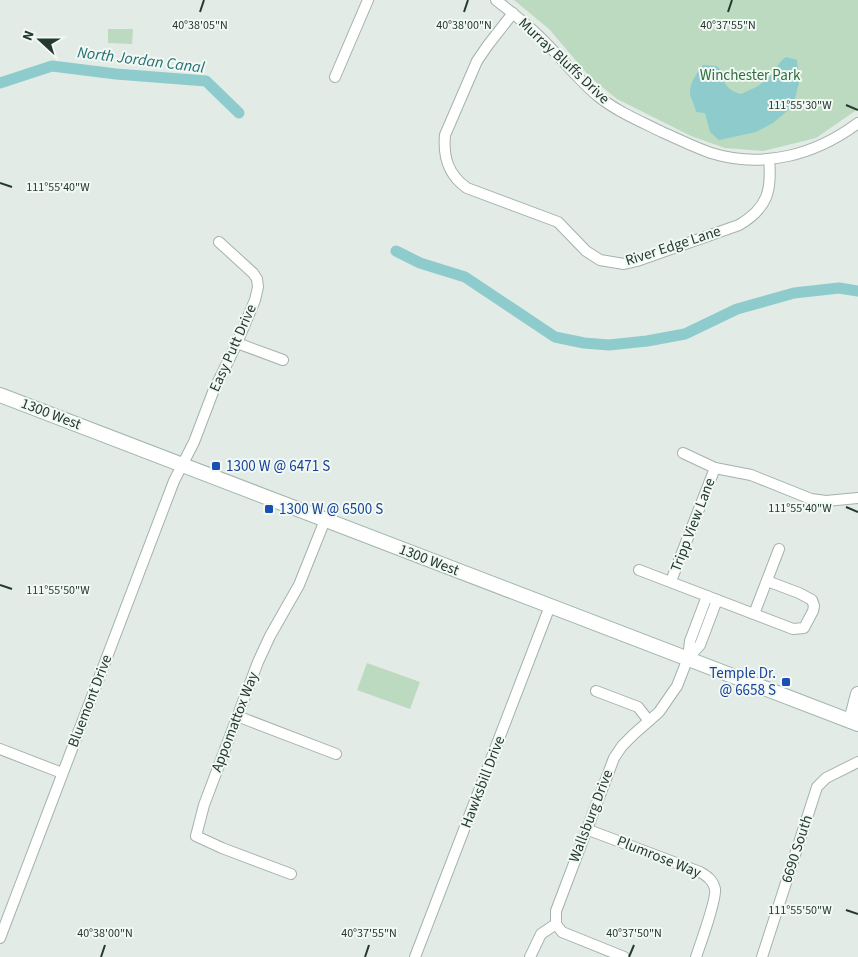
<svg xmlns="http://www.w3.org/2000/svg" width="858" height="957" viewBox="0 0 858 957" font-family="'Source Sans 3',sans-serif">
<rect width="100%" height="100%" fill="#e2ebe5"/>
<g fill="#bcdac0">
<polygon points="514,0 858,0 858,109 816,138 763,151 725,148 691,136 617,99 590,77 549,29"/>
<polygon points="108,29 133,29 132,44 108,43"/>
<polygon points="367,663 420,682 410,709 357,690"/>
</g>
<path fill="#8dcbcc" d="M 786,57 L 797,60 L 799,83 L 793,106 L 773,123 L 756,132 L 719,140 L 710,132 L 705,113 L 696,112 C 695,105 690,98 690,92 C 690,82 697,73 703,65 L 716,66 L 722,71 C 722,84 729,91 741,94 C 752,89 763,85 771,75 C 778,68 777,63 786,57 Z"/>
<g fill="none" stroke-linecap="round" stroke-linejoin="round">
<g stroke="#8dcbcc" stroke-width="11">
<polyline points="0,83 52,66 116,74 206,81 239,113"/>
<polyline points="396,251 420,263 465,277 555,337 584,343 609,345 647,341 685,334 737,309 794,293 839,288 858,291"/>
</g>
<defs>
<g id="street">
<path d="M 496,0 C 511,12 527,24 540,37 C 560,56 577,79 599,97 C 618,112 640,121 662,132 C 678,139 694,147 711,153 C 763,169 815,155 858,123"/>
<path d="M 513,13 L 488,45 L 477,61 L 445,135 C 443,157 448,175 467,188 L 558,222 L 586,251 L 600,260 L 624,264 L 637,261 L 739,225 C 768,208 772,190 769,159"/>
<polyline points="335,77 368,0"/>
<polyline points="237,343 283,360"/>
<polyline points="683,453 715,468 751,475 811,499 826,501 858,498"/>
<polyline points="639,570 793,629 804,628 813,611 814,606 812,600 799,593 767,581"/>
<polyline points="671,581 715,468"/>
<polyline points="754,614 779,549"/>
<polyline points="688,658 700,645 717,600"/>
<polyline points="596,691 638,707 649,721"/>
<polyline points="237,716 336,754"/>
<polyline points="0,749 62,773"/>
<path d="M 586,829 L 700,872 C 707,876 713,880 715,889 C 717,899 700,945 696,957"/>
<polyline points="291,874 222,848 196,836 204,805 258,662 270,636 299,585 325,520"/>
<polyline points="0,938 174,481 194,442 213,392 237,343 255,300 258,287 257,279 253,273 219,242"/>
<polyline points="415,957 550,606"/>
<polyline points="530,957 541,934 556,924"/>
<polyline points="624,957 562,932 556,924 556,911 614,758 622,746 634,734 659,712 677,686 688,658 690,641 707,596"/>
<polyline points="762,957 817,787 826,778 858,762"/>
</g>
<g id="secondary">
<polyline points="0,395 858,724"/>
<polyline points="851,721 858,694"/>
</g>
</defs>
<use href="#street" stroke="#a5b2ab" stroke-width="12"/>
<use href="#secondary" stroke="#a1b6ac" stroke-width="16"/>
<use href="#street" stroke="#fff" stroke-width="10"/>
<use href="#secondary" stroke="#fff" stroke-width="14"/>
</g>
<path fill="none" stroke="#233a31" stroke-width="2" d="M 200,12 L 204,0M 464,12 L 468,0M 728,12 L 732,0M 846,105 L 858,110M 0,183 L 12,187M 846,507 L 858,512M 0,585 L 12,589M 846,910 L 858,914M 101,957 L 105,945M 365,957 L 369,945M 629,957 L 634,945"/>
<g fill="#1a4fb4" stroke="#f2f8f4" stroke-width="2">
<rect x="211" y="461" width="10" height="10" rx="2.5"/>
<rect x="264" y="504" width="10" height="10" rx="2.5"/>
<rect x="781" y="677" width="10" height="10" rx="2.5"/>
</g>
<g text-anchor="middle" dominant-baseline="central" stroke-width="4" stroke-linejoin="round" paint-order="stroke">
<g font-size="15" fill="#233a31" stroke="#f2f8f4">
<text transform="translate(564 61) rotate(43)">Murray Bluffs Drive</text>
<text transform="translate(673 246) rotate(-18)">River Edge Lane</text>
<text transform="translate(233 348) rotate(-66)">Easy Putt Drive</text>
<text transform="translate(51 414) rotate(21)">1300 West</text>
<text transform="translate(693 525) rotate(-69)">Tripp View Lane</text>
<text transform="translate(429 560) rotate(21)">1300 West</text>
<text transform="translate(90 701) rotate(-69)">Bluemont Drive</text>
<text transform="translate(235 722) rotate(-69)">Appomattox Way</text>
<text transform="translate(483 782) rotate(-69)">Hawksbill Drive</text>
<text transform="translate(591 816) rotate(-69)">Wallsburg Drive</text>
<text transform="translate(797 849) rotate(-72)">6690 South</text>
<text transform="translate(659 857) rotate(22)">Plumrose Way</text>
</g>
<g font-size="15" fill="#306e40" stroke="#f2f8f4">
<text x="750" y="75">Winchester Park</text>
</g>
<g font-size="15" fill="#164399" stroke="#f2f8f4" text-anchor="start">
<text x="226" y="466">1300 W @ 6471 S</text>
<text x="279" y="509">1300 W @ 6500 S</text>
<text x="776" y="673" text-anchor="end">Temple Dr.<tspan x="776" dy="17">@ 6658 S</tspan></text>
</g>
<g font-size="16" font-style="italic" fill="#227072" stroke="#f2f8f4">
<text transform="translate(141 60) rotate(7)">North Jordan Canal</text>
</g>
</g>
<g font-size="12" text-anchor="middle" fill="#233a31" stroke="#f2f8f4" stroke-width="4" stroke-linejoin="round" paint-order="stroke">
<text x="200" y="29">40°38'05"N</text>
<text x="464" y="29">40°38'00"N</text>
<text x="728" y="29">40°37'55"N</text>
<text x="800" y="109">111°55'30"W</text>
<text x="58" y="191">111°55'40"W</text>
<text x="800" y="512">111°55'40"W</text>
<text x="58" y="594">111°55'50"W</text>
<text x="800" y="914">111°55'50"W</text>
<text x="105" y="937">40°38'00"N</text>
<text x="369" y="937">40°37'55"N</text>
<text x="634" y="937">40°37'50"N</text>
</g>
<g transform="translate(40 40) rotate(291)" stroke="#f2f8f4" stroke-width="4" paint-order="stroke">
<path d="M0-4L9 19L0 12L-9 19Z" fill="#233a31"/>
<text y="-8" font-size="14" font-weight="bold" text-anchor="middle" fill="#233a31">N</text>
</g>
</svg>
